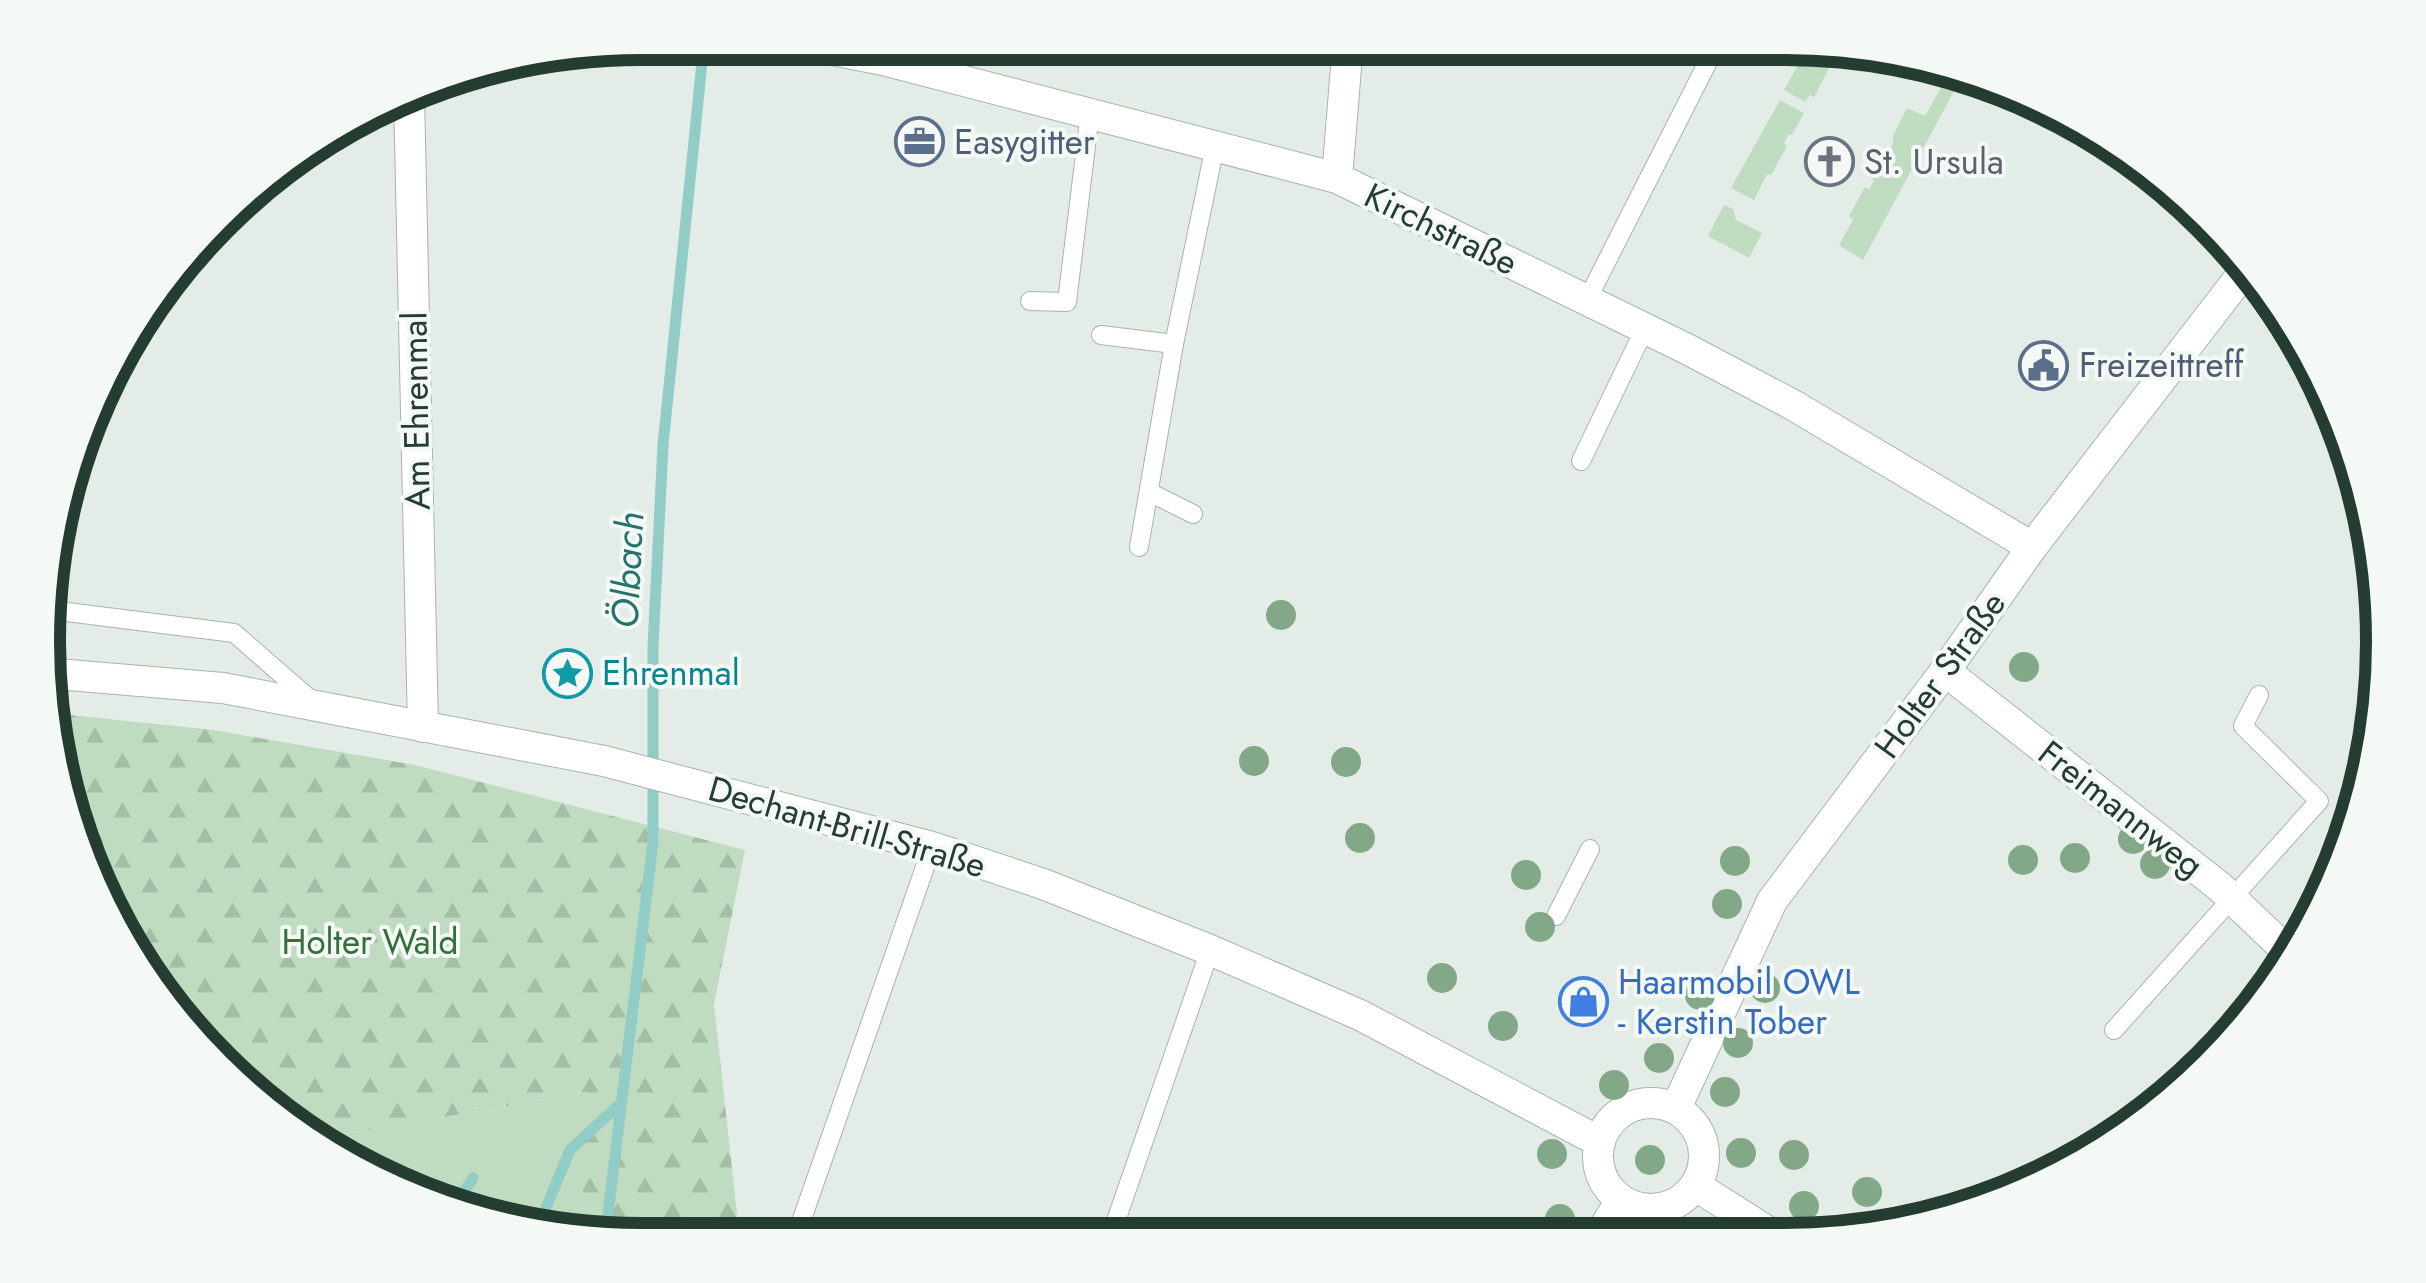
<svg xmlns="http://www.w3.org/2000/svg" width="2426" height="1283" viewBox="0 0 2426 1283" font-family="Jost,sans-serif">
<defs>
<pattern id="forest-firs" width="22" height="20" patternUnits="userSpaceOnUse" patternTransform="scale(2.5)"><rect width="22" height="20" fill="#bfdbc0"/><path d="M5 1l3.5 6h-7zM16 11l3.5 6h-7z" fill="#a4bda5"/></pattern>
</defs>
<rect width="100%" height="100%" fill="#e4ece7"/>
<g fill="#bfdbc0">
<polygon points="1810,44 1819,44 1813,57 1830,66 1814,97 1810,95 1805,102 1784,90"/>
<polygon points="1947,77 1960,80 1863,260 1839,245 1853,220 1849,216 1865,187 1869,189 1874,181 1870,177 1885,149 1890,150 1894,141 1892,138 1907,108 1925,116"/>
<polygon points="1780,100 1804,113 1792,135 1789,134 1784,143 1787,146 1771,175 1767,174 1754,200 1731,188"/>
<polygon points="1724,205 1733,209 1736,220 1762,233 1749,258 1708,236"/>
<polygon points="589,1092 581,1233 376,1178 323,1138"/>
</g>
<polygon fill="url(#forest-firs)" points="51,713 213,730 415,765 745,850 714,1004 739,1232 736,1239 603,1239 581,1233 588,1092 323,1138 192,1037 88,871"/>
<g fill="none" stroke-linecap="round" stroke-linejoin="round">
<g stroke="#91ccc6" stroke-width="11">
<polyline points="464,1202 463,1193 473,1178"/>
<polyline points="540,1222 570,1150 622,1102"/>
<polyline points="605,1239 653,842 653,647 663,445 704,43"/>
</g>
<defs>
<g id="service">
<polyline points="1587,300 1717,44"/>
<polyline points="1030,301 1067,302 1090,113"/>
<polyline points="1101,335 1174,344"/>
<polyline points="1581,461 1645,328"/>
<polyline points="1149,492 1193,514"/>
<polyline points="1139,547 1174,344 1215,146"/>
<polyline points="51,610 234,633 311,700"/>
<polyline points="1556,916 1590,849"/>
<polyline points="2114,1030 2319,801 2243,726 2259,695"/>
<polyline points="1110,1238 1210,950"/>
<polyline points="795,1239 932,847"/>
</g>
<g id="minor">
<polyline points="797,43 883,60 1337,178 1687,349 1793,405 2032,547"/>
<polyline points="409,95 423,727"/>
<polyline points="1337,178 1348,43"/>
<polyline points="1945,671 2220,887 2290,954"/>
<polyline points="1696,1186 1775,1236"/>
</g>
<g id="tertiary">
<polyline points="45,673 223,688 604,761 932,847 1043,884 1210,950 1360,1015 1600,1142"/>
<circle cx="1651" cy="1156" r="53"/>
<polyline points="1676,1108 1772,901 1945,671 2032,547 2247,268"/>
<polyline points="1599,1236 1621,1200"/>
</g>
</defs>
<use href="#service" stroke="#a7b4ac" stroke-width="20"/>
<use href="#minor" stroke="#a7b4ac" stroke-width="32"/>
<use href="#tertiary" stroke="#a7b4ac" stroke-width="32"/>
<use href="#service" stroke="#fff" stroke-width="18"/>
<use href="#minor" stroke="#fff" stroke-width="30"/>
<use href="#tertiary" stroke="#fff" stroke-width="30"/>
</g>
<g fill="#83a888">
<circle cx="1281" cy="615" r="15"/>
<circle cx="2024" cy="667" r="15"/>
<circle cx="1254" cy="761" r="15"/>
<circle cx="1346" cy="762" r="15"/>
<circle cx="1360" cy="838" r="15"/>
<circle cx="2133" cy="839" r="15"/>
<circle cx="2075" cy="858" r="15"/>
<circle cx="2023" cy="860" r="15"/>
<circle cx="1735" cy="861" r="15"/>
<circle cx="2155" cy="864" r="15"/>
<circle cx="1526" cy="875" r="15"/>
<circle cx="1727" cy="904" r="15"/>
<circle cx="1540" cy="927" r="15"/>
<circle cx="1442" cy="978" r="15"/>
<circle cx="1765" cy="988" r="15"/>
<circle cx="1700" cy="995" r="15"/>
<circle cx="1503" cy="1026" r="15"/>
<circle cx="1738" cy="1043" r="15"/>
<circle cx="1659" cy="1058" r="15"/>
<circle cx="1614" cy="1085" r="15"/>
<circle cx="1725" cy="1092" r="15"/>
<circle cx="1741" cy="1153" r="15"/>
<circle cx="1552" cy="1154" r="15"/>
<circle cx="1794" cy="1155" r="15"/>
<circle cx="1650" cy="1160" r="15"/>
<circle cx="1867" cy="1192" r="15"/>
<circle cx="1804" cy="1206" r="15"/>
<circle cx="1560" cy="1219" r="15"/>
</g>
<defs>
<symbol id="office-ring" viewBox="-11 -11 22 22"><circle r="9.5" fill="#f4f9f6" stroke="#5c6f8a" stroke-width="1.5"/><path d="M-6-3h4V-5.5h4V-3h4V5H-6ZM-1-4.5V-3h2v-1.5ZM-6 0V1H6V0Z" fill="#5c6f8a"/></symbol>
<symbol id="church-ring" viewBox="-11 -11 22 22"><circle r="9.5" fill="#f4f9f6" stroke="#6b7280" stroke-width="1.5"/><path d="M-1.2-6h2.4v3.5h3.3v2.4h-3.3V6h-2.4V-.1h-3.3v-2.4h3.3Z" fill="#6b7280"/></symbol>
<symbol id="civic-ring" viewBox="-11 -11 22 22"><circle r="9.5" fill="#f4f9f6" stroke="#5c6f8a" stroke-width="1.5"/><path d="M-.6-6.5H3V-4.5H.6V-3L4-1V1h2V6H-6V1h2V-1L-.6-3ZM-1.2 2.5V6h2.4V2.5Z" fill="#5c6f8a"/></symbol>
<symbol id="sight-ring" viewBox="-11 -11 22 22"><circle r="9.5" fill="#f4f9f6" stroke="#0f9aa8" stroke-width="1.5"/><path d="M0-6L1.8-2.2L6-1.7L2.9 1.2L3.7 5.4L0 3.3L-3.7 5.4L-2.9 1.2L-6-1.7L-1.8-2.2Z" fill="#0f9aa8"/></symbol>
<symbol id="shop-ring" viewBox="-11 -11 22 22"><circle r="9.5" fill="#f4f9f6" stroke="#3f7fe0" stroke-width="1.5"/><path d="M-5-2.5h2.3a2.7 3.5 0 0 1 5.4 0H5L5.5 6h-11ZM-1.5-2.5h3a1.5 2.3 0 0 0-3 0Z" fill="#3f7fe0"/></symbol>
</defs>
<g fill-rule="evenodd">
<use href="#office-ring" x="892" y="114" width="55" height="55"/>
<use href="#church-ring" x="1802" y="134" width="55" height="55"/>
<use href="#civic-ring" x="2016" y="338" width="55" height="55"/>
<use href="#sight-ring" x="540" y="646" width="55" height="55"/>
<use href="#shop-ring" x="1556" y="974" width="55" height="55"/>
</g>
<g text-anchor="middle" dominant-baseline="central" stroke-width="8" stroke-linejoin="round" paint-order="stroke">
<g font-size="35" fill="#4e5e75" stroke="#f4f9f6" text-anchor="start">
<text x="954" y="142">Easygitter</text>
<text x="2079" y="365">Freizeittreff</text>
</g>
<g font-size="35" fill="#5b616d" stroke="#f4f9f6" text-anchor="start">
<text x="1864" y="162">St. Ursula</text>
</g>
<g font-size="35" fill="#253c30" stroke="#f4f9f6">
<text transform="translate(1441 229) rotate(26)">Kirchstraße</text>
<text transform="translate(416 411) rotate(-91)">Am Ehrenmal</text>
<text transform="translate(1940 675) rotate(-54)">Holter Straße</text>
<text transform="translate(2121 809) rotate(38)">Freimannweg</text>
<text transform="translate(847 827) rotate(16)">Dechant-Brill-Straße</text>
</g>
<g font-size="35" fill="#0d838f" stroke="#f4f9f6" text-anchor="start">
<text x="602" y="673">Ehrenmal</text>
</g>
<g font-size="35" fill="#33703b" stroke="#f4f9f6">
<text x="370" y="942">Holter Wald</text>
</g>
<g font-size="35" fill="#366cbe" stroke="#f4f9f6" text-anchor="start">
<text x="1618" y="982">Haarmobil OWL<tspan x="1618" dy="40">- Kerstin Tober</tspan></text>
</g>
<g font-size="38" font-style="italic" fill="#24736d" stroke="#f4f9f6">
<text transform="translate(627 570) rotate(-87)">Ölbach</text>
</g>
</g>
<path d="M0 0H2426V1283H0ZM641 60H1785A581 581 0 0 1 2366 641V642A581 581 0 0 1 1785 1223H641A581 581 0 0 1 60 642V641A581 581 0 0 1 641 60Z" fill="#f4f9f6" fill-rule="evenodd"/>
<path fill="none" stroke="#253c30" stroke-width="12" d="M641 60H1785A581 581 0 0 1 2366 641V642A581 581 0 0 1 1785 1223H641A581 581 0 0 1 60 642V641A581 581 0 0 1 641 60Z"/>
</svg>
